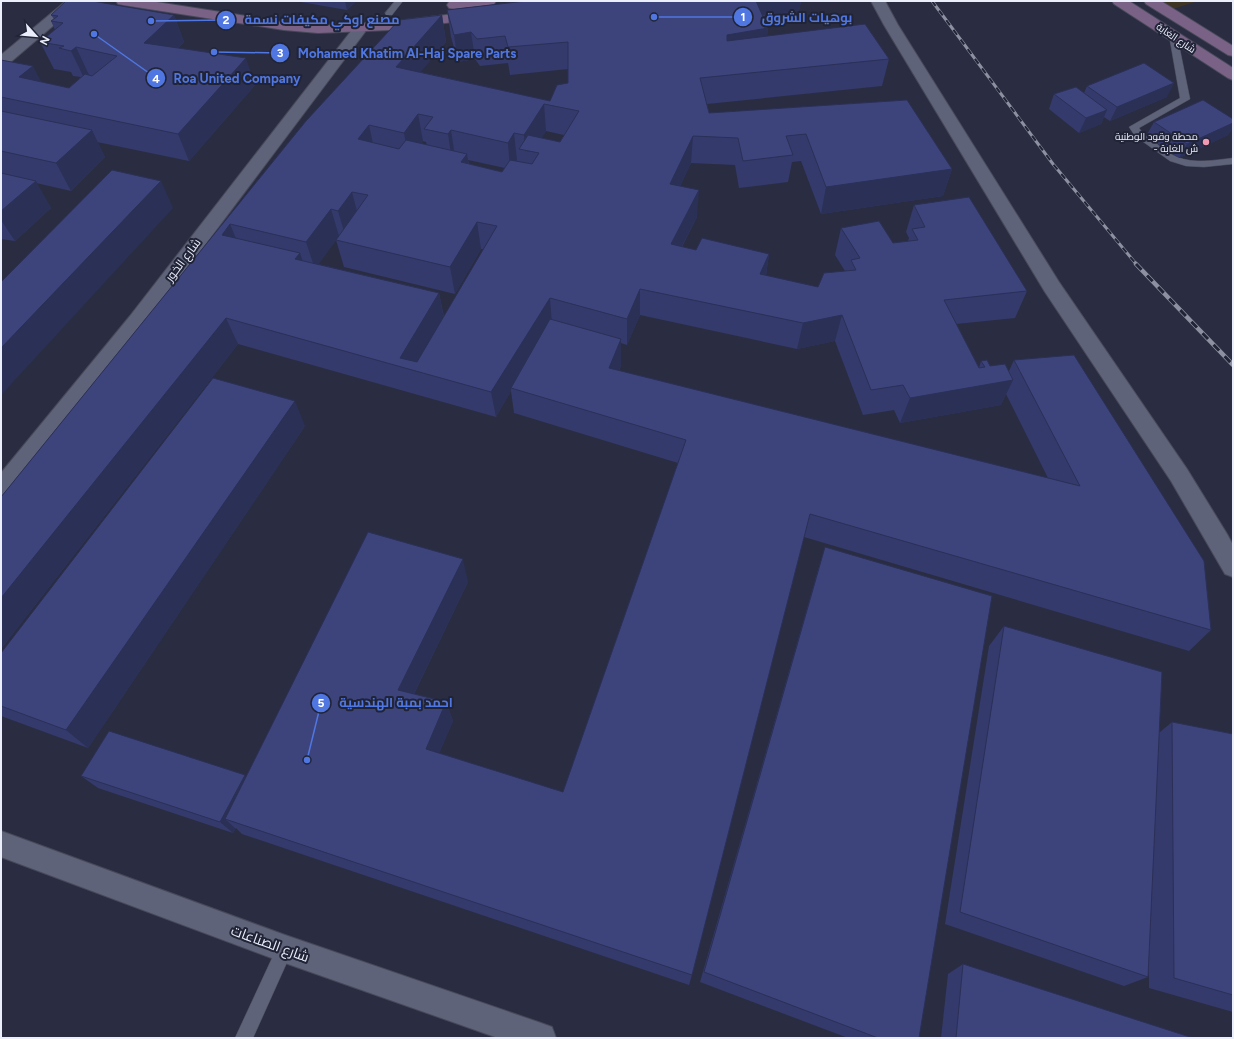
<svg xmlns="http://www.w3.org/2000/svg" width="1234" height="1039" viewBox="0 0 1234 1039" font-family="Figtree,Cairo,sans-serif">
<rect width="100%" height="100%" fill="#2a2d41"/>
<polygon fill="#3e3525" points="1156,1 1198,1 1170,10"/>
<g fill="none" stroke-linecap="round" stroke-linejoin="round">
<defs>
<g id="service">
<polygon points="395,1 403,1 392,15 386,15 385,13"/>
<path d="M 1173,32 L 1177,35 L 1190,99 L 1139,128 L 1142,132 C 1153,140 1165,152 1177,157 C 1194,164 1215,160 1233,158 L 1233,164 L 1204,167 L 1186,166 L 1170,161 L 1135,136 L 1129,127 L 1180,98 L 1169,35 Z"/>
<polygon points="285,941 291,943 293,949 253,1038 235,1038 279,943"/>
</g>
<polygon id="minor" points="360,25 365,26 367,29 365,32 144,326 9,494 1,497 1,473 130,316 355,26"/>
<g id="tertiary">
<polygon points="66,1 82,1 6,66 1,68 1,55"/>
<polygon points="871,1 885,1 898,25 1059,282 1187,469 1227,534 1233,545 1233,577 1225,574 1171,481 1045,292 884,25"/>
<polygon points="1,831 285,935 541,1023 552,1027 556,1038 498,1038 285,963 1,857"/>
</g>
<g id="secondary">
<polygon points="116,1 150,1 284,22 318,25 390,22 477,11 482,12 484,15 482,18 477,19 390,30 318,33 284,30 123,5 118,4"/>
<polygon points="453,1 496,1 494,4 489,5 454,9 449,8 447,5 449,2"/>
<polygon points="1112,1 1129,1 1233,68 1233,80 1228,78 1114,4"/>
<polygon points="1144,1 1161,1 1233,46 1233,56 1228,55 1146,4"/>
</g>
</defs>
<use href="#service" stroke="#47495a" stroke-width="1"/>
<use href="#minor" stroke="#47495a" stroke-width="2"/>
<use href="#tertiary" stroke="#47495a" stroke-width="2"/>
<use href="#secondary" stroke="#47495a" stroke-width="2"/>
<use href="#service" fill="#5f6379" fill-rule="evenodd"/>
<use href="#minor" fill="#5f6379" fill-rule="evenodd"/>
<use href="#tertiary" fill="#5f6379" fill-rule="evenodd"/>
<use href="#secondary" fill="#7a6286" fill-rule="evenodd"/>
<defs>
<polyline id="rail-far1" points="932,1 1053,164 1137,265"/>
<polyline id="rail" points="1136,264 1233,365"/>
</defs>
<use href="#rail-far1" stroke="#8d90a0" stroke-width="3"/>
<use href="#rail" stroke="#8d90a0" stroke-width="4.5"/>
<use href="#rail-far1" stroke="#202436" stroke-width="2" stroke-dasharray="6" stroke-linecap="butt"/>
<use href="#rail" stroke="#202436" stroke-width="3" stroke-dasharray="8" stroke-linecap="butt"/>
</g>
<g fill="#343a6b" fill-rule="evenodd">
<polygon points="295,1 356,1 347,10"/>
<path d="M 526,1 L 801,1 L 799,11 L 763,16 L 768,28 L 767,36 L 889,59 L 882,86 L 707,104 L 709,113 L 907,100 L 952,169 L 943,196 L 821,214 L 801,161 L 792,162 L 788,182 L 739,188 L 735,165 L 691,163 L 680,186 L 697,217 L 682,247 L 696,250 L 769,254 L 766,276 L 818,287 L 845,271 L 835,255 L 841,228 L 893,243 L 908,241 L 909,238 L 906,232 L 914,205 L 1027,291 L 1015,318 L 956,324 L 979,368 L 981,361 L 990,366 L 1009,371 L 1014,360 L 1211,630 L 1189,651 L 804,537 L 692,975 L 689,985 L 242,834 L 236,828 L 233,833 L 98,788 L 81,776 L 246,777 L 468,582 L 414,694 L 446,702 L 453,721 L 439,753 L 563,792 L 678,463 L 514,413 L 511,391 L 496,417 L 238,344 L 1,649 L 1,497 L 306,121 L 442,15 L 446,42 L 420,72 L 550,101 L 568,83 L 568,69 L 510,75 L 508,63 L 480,66 L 475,59 L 458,62 L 451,37 L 447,10 ZM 546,131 L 564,135 L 560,142 L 541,138 ZM 423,141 L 426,142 L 427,145 L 421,144 ZM 468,160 L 505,168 L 502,172 L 469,164 ZM 339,236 L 336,240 L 344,267 L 455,294 L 481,249 L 484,249 L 444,317 L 439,293 L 318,264 ZM 640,315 L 797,349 L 835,341 L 863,415 L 894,410 L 900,423 L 1001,405 L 1006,394 L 1048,478 L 619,371 L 621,365 L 621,343 L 627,345 Z"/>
<polygon points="51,15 174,15 184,42 178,48 255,85 189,161 97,142 105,157 71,191 36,183 51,208 15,241 1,239 1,60 41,82 69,88 81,77 73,76 71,72 54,69 40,42 55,30 51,21 54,19"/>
<polygon points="1087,86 1167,97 1110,121 1104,117 1101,124 1079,133 1049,109 1054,94 1084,93"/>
<polygon points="1233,119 1233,127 1228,135 1179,158 1146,136 1154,122"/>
<polygon points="305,426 88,748 1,716 1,653"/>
<polygon points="825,547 919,1038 848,1038 700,982 818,570"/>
<polygon points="1004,626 1160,732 1172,722 1233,734 1233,1012 1149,988 1149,969 1148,977 1124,986 945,924 989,646"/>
<polygon points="963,964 1193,1038 941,1038 948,974"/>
</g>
<g fill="#2b3057">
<polygon points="345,1 356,1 347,10"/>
<polygon points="750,1 801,1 799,11 748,17"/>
<polygon points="174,15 184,42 155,70 144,43"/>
<polygon points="442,15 446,42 401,94 396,67"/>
<polygon points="768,28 765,55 725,62 727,35"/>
<polygon points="471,32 475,59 458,62 454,35"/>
<polygon points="76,47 89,75 84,78 71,51"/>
<polygon points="246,58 255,85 189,161 178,134"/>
<polygon points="33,66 47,93 34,104 19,77"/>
<polygon points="1174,83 1167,97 1110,121 1117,107"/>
<polygon points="544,104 546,131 533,152 525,151 524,135"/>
<polygon points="1107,110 1101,124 1079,133 1086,118"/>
<polygon points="418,114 423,141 409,160 404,133"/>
<polygon points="1233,123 1233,127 1228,135 1179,158 1187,144"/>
<polygon points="369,125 375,153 358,139"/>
<polygon points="92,130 105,157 71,191 56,163"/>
<polygon points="451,130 455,157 452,161 448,134"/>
<polygon points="514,133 517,160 510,170 508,143"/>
<polygon points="693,136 691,163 668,211 670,184"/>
<polygon points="467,154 471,181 461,162"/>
<polygon points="952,169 943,196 821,214 826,187"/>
<polygon points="36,181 51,208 15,241 1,220 1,211"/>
<polygon points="161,181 173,208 1,395 1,348"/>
<polygon points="699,190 697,217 669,271 671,244"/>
<polygon points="352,192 359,219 346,238 338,211"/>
<polygon points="331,209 339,236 315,269 306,242"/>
<polygon points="477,222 481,249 455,294 450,267"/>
<polygon points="230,224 241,251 222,235"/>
<polygon points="300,253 309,280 295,259"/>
<polygon points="769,254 765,281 760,274"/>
<polygon points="640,289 640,315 627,345 627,319"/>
<polygon points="439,293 444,320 415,370 400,358"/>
<polygon points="550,298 552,324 511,388 511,391 496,417 491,392"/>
<polygon points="842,315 835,341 797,349 803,323"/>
<polygon points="226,318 238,344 1,649 1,598"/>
<polygon points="621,339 621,365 609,394 609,368"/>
<polygon points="1013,380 1001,405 900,423 910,398"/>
<polygon points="295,401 305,426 88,748 66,730"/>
<polygon points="463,559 468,582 406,710 398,690"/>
<polygon points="446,702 453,721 434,766 426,749"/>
<polygon points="245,775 257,788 225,819 236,829 233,833 220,822"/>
</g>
<g fill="#3d447c" stroke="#2b3057" fill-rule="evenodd">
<polygon points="66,1 92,1 174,15 144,43 246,58 178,134 1,97 1,60 33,66 19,77 69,88 85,74 92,76 117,56 76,47 71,51 59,48 64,46 40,42 63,23 51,21 58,16 51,15"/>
<path d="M 526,1 L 756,1 L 768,28 L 727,35 L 727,41 L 865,24 L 889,59 L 700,78 L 709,113 L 907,100 L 952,169 L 826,187 L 806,134 L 786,136 L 793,155 L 743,161 L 738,138 L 693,136 L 670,184 L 699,190 L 671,244 L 696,250 L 702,238 L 769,254 L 760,274 L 818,287 L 824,273 L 856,270 L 851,260 L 860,258 L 841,228 L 879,221 L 893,243 L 918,240 L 912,229 L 925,227 L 914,205 L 969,197 L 1027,291 L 944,300 L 979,368 L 985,367 L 981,361 L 987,360 L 990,366 L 1005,364 L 1013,380 L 910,398 L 903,385 L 871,390 L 842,315 L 803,323 L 640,289 L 627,319 L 550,298 L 491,392 L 226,318 L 1,598 L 1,497 L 306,121 L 399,20 L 442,15 L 396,67 L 550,101 L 557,85 L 568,83 L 568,42 L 508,47 L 505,36 L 477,39 L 471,32 L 454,35 L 447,10 ZM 544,104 L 579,111 L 560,142 L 528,135 L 519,149 L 539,153 L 532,164 L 510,160 L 502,172 L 461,162 L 467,154 L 406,140 L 399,149 L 358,139 L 369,125 L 404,133 L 418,114 L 433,117 L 424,129 L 448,134 L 451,130 L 508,143 L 514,133 L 524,135 ZM 352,192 L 368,195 L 336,240 L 450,267 L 477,222 L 497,226 L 417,362 L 400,358 L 439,293 L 295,259 L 300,253 L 222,235 L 230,224 L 306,242 L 331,209 L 338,211 Z"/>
<polygon points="1144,63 1174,83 1117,107 1087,86"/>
<polygon points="1076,87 1107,110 1086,118 1054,94"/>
<polygon points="1203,100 1233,119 1233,123 1187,144 1154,122"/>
<polygon points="1,111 92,130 56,163 1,151"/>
<polygon points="112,170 161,181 1,348 1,282"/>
<polygon points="1,173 36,181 1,211"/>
<polygon points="550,319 621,339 609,368 1080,486 1014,360 1074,355 1204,561 1211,630 810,514 692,975 225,819 368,532 463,559 398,690 446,702 426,749 563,792 686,440 511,388"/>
<polygon points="213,378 295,401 66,730 1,706 1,653"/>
<polygon points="825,547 992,596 919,1038 878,1038 704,972"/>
<polygon points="1004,626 1162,672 1148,977 960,912"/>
<polygon points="1172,722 1233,734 1233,995 1174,978"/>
<polygon points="109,731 245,775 220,822 81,776"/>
<polygon points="963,964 1193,1038 956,1038"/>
</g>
<circle fill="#f09ab4" stroke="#202436" stroke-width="1.5" cx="1206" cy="142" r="4"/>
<g text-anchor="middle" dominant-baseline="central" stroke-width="4" stroke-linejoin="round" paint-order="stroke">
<g font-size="10" fill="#ebeefb" stroke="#202436">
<text transform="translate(1176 38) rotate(34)">شارع الغابة</text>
</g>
<g font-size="10" fill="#ebeefb" stroke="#202436" text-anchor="end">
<text x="1198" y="136">محطة وقود الوطنية<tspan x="1198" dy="12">- ش الغابة</tspan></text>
</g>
<g font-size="12" fill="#ebeefb" stroke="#202436">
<text transform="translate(183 260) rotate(-53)">شارع الخور</text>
</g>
<g font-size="14" fill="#ebeefb" stroke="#202436">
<text transform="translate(270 944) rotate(20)">شارع الصناعات</text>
</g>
</g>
<path fill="none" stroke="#5076e1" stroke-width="1.5" d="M654 17L743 17M151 21L226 20M214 52L280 53M94 34L156 78M307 760L321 703"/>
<g fill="#5076e1" stroke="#202436" stroke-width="1.5">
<circle cx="654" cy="17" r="4"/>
<circle cx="151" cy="21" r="4"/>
<circle cx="214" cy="52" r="4"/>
<circle cx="94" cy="34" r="4"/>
<circle cx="307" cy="760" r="4"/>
<circle cx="743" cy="17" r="10"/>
<circle cx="226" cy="20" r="10"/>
<circle cx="280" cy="53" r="10"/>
<circle cx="156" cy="78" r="10"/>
<circle cx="321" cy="703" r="10"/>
</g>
<g font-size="12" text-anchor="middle" font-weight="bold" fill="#fff">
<text x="743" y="21">1</text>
<text x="226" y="24">2</text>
<text x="280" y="57">3</text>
<text x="156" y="83">4</text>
<text x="321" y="707">5</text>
</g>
<g font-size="13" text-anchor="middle" font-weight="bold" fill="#5076e1" stroke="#202436" stroke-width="4" stroke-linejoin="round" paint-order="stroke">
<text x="807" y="22">بوهيات الشروق</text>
<text x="322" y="24">مصنع اوكي مكيفات نسمة</text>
<text x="407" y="58">Mohamed Khatim Al-Haj Spare Parts</text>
<text x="237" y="83">Roa United Company</text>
<text x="396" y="707">احمد بمبة الهندسية</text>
</g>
<rect width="1234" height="1039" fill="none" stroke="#ebeefb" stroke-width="4"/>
<g transform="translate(36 36) rotate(117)" stroke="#202436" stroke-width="3" paint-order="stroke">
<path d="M0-3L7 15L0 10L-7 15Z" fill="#ebeefb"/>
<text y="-6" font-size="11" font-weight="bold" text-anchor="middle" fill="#ebeefb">N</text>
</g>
</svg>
